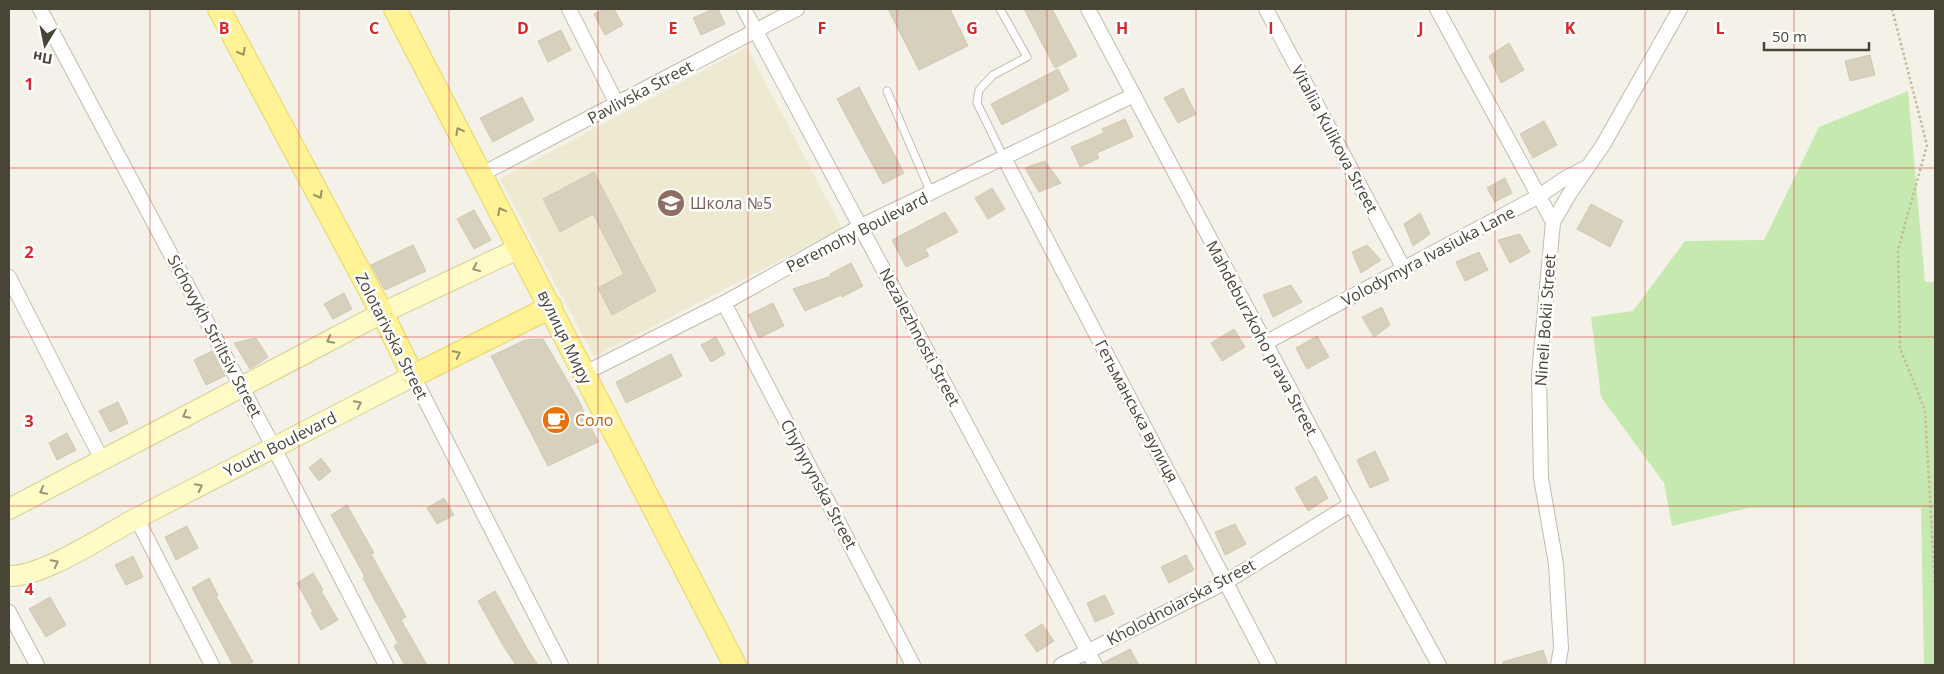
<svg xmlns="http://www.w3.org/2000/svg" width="1944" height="674" viewBox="0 0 1944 674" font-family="'Open Sans',sans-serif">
<rect width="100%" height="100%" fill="#f4f2e8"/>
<polygon fill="#eeead1" points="747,47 842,228 594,357 500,179"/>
<polygon fill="#c5e9af" points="1908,91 1925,282 1935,282 1935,665 1924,665 1921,508 1748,508 1672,526 1664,483 1601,397 1591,317 1633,311 1685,241 1764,240 1819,127"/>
<g fill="#d6d0bd" stroke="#d1cab0">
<polygon points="604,9 614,9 623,25 605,35 594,14"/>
<polygon points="713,9 718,9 725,24 701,35 693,18"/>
<polygon points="888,9 950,9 968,46 919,70"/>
<polygon points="1024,9 1052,9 1077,56 1055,68"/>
<polygon points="561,30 571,50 548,62 538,41"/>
<polygon points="1509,43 1524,70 1501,83 1489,56"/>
<polygon points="1870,55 1875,75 1850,81 1845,61"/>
<polygon points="1058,69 1069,90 1002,125 991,104"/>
<polygon points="859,87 904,173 883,184 837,99"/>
<polygon points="1183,88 1196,114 1178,123 1164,98"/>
<polygon points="522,97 534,120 493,142 480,118"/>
<polygon points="1125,119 1133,137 1097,153 1099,158 1080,167 1071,147 1104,133 1102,129"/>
<polygon points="1544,121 1557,145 1533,158 1520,134"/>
<polygon points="1045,161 1061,183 1039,192 1025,168"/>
<polygon points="594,172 656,291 612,315 598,288 624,274 593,214 560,232 543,199"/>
<polygon points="1505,178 1512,193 1495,202 1487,188"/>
<polygon points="992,188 1005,209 988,219 975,198"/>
<polygon points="1591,204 1623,221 1610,247 1577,229"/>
<polygon points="474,210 491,240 474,249 457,219"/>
<polygon points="945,212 958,232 925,249 929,256 906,267 892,240"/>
<polygon points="1420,213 1430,234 1413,246 1404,224"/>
<polygon points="1520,234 1530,252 1510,263 1498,240"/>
<polygon points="413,245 426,271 385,290 371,265"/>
<polygon points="1367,245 1381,260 1361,273 1352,252"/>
<polygon points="1479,252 1488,270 1465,281 1456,262"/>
<polygon points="851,263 863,286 842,297 841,295 805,311 793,289 831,276 830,274"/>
<polygon points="1291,285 1302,302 1273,317 1263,295"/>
<polygon points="344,293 352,309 333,319 324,304"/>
<polygon points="773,303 784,326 759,338 748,315"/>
<polygon points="1382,307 1390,325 1374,337 1362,317"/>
<polygon points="1234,329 1245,347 1222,361 1211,343"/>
<polygon points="1317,336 1329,357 1307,369 1296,348"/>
<polygon points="716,337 725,354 711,362 701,345"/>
<polygon points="256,338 268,357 250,369 234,343"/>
<polygon points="543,339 578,399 598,442 548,466 491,356 525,340"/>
<polygon points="212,351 225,376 206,385 194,360"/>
<polygon points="671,354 682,376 626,403 616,382"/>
<polygon points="118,402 128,423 110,432 99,411"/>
<polygon points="67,433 76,450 57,460 49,443"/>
<polygon points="1375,451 1389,480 1370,488 1357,460"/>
<polygon points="321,458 331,471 319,481 309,468"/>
<polygon points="1316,476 1328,498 1308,511 1295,488"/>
<polygon points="444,498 454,515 437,524 427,508"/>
<polygon points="347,505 374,553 371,554 406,617 401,620 427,665 405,665 394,646 398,643 363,578 365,577 331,515"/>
<polygon points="1235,524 1246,544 1225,555 1215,532"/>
<polygon points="187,526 198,548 176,560 165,537"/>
<polygon points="1186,555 1194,570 1169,583 1161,567"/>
<polygon points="133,556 143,577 126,585 115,565"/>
<polygon points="313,573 323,590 321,591 338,620 321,630 311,613 313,612 297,583"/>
<polygon points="209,578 218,595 216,596 253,662 247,665 233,665 192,588"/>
<polygon points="495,591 528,650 538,665 516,665 504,647 478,601"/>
<polygon points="1105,595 1114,614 1095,622 1087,603"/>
<polygon points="50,597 66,625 46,637 29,609"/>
<polygon points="1042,624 1054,641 1037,652 1025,635"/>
<polygon points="1130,649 1139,665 1104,665 1103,663"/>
<polygon points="1543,650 1548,665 1503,665 1503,662"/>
</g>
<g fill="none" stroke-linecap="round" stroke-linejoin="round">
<defs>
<g id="service">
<polyline points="1000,9 1027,57 993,75 979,90 977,103 1004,158"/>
<polyline points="887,91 931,193"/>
</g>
<g id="minor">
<polyline points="40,9 274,448 386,665"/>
<polyline points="569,9 617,104"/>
<polyline points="744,9 1095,665"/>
<polyline points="1088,9 1351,504 1439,665"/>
<polyline points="1266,9 1404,269"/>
<polyline points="1437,9 1553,222"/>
<polyline points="1004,158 1269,665"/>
<polyline points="482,174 797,9"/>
<polyline points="9,277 102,460"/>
<polyline points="724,303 913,665"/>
<polyline points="1265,343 1539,196 1564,179 1587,167"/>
<polyline points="583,374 724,303 861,226 1134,95"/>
<polyline points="413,376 561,665"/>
<polyline points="137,519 212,665"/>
<polyline points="9,612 37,665"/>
<polyline points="1061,665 1226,582 1351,504"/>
<polyline points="1558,665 1561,648 1556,564 1541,478 1539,375 1553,222 1570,193 1603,145 1680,9"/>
</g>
<g id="secondary">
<polyline points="9,509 382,313 520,248"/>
<path d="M 9,576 C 44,577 106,534 139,517 C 230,470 322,423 413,376"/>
</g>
<g id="primary">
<polyline points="219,9 382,313 413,376 551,307"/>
<polyline points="395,9 735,665"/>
</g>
</defs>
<use href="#service" stroke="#c0bcaa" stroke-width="9"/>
<use href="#minor" stroke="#c0bcaa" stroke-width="16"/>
<use href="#secondary" stroke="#d5cf96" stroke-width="22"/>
<use href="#primary" stroke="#e7d563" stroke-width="24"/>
<polyline stroke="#c2bb9b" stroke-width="2.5" stroke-dasharray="2.5 2.5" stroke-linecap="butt" points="1892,9 1927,145 1898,250 1900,348 1925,410 1935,587"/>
<use href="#service" stroke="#fff" stroke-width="7"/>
<use href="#minor" stroke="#fff" stroke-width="14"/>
<use href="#secondary" stroke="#fffbc7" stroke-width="20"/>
<use href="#primary" stroke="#fff396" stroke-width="22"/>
</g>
<defs><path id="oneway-chevron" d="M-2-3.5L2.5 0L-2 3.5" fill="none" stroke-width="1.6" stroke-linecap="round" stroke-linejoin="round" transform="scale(1.25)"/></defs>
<g stroke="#9a9361">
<use href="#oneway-chevron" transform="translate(242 52) rotate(62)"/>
<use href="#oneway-chevron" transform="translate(459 131) rotate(-118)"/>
<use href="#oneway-chevron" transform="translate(319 195) rotate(62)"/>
<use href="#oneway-chevron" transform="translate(501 211) rotate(-118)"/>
<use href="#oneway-chevron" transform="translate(457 354) rotate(-26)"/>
</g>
<g stroke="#9a9677">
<use href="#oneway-chevron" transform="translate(476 268) rotate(155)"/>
<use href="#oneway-chevron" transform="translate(330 340) rotate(152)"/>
<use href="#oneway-chevron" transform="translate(358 404) rotate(-27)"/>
<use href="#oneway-chevron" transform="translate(186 415) rotate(152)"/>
<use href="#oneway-chevron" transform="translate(199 487) rotate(-27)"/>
<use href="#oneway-chevron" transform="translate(43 491) rotate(152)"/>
<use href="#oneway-chevron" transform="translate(55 563) rotate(-28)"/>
</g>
<path fill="none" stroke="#d62828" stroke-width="1" stroke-opacity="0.55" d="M 150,9 L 150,665M 299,9 L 299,665M 449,9 L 449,665M 598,9 L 598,665M 748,9 L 748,665M 897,9 L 897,665M 1047,9 L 1047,665M 1196,9 L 1196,665M 1346,9 L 1346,665M 1495,9 L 1495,665M 1645,9 L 1645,665M 1794,9 L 1794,665M 9,168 L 1935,168M 9,337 L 1935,337M 9,506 L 1935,506"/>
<defs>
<symbol id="school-disc" viewBox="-11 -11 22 22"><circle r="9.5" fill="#8d6e63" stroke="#fff"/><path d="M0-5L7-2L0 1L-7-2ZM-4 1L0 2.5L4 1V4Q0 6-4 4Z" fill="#fff"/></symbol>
<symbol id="cafe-disc" viewBox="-11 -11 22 22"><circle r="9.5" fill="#e8710a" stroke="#fff"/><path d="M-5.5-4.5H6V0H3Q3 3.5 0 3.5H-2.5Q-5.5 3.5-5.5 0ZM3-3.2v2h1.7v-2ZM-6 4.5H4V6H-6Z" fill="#fff"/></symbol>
</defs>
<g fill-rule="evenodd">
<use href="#school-disc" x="655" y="187" width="32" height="32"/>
<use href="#cafe-disc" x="540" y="404" width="32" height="32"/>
</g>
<g text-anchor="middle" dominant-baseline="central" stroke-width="5" stroke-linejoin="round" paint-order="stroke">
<g font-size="16" fill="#484436" stroke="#fff">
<text transform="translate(640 92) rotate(-28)">Pavlivska Street</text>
<text transform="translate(1335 139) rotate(62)">Vitaliia Kulikova Street</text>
<text transform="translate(857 232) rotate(-27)">Peremohy Boulevard</text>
<text transform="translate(1428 256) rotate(-28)">Volodymyra Ivasiuka Lane</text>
<text transform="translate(1545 320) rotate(-86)">Nineli Bokii Street</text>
<text transform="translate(215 336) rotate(62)">Sichovykh Striltsiv Street</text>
<text transform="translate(392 336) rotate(63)">Zolotarivska Street</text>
<text transform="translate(565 337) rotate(64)">вулиця Миру</text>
<text transform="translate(920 337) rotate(62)">Nezalezhnosti Street</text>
<text transform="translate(1262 338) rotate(62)">Mahdeburzkoho prava Street</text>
<text transform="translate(1137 411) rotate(62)">Гетьманська вулиця</text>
<text transform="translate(280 444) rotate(-27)">Youth Boulevard</text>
<text transform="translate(819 484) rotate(62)">Chyhyrynska Street</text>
<text transform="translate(1181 602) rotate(-28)">Kholodnoiarska Street</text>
</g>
<g font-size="16" fill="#785e54" stroke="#fff" text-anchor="start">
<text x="690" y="203">Школа №5</text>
</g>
<g font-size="16" fill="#c56008" stroke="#fff" text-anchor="start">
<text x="575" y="420">Соло</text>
</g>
</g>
<g font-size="16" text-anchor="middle" font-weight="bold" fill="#d62828" stroke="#fff" stroke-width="5" stroke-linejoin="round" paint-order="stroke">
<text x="224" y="34">B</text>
<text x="374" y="34">C</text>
<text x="523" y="34">D</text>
<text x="673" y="34">E</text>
<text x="822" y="34">F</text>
<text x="972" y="34">G</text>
<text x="1122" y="34">H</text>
<text x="1271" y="34">I</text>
<text x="1421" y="34">J</text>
<text x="1570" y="34">K</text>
<text x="1720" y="34">L</text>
<text x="29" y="90">1</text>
<text x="29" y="258">2</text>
<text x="29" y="427">3</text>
<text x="29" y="595">4</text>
</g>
<rect width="1944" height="674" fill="none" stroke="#484436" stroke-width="20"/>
<g transform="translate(45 45) rotate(190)" stroke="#ffffff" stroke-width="4" paint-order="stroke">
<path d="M0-4L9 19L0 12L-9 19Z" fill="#484436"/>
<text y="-8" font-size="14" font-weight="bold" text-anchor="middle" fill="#484436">Пн</text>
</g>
<path d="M1764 42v8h105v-8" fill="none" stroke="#484436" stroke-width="2.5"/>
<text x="1772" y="42" font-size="15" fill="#484436" stroke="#ffffff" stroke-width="4" paint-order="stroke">50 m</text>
</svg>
